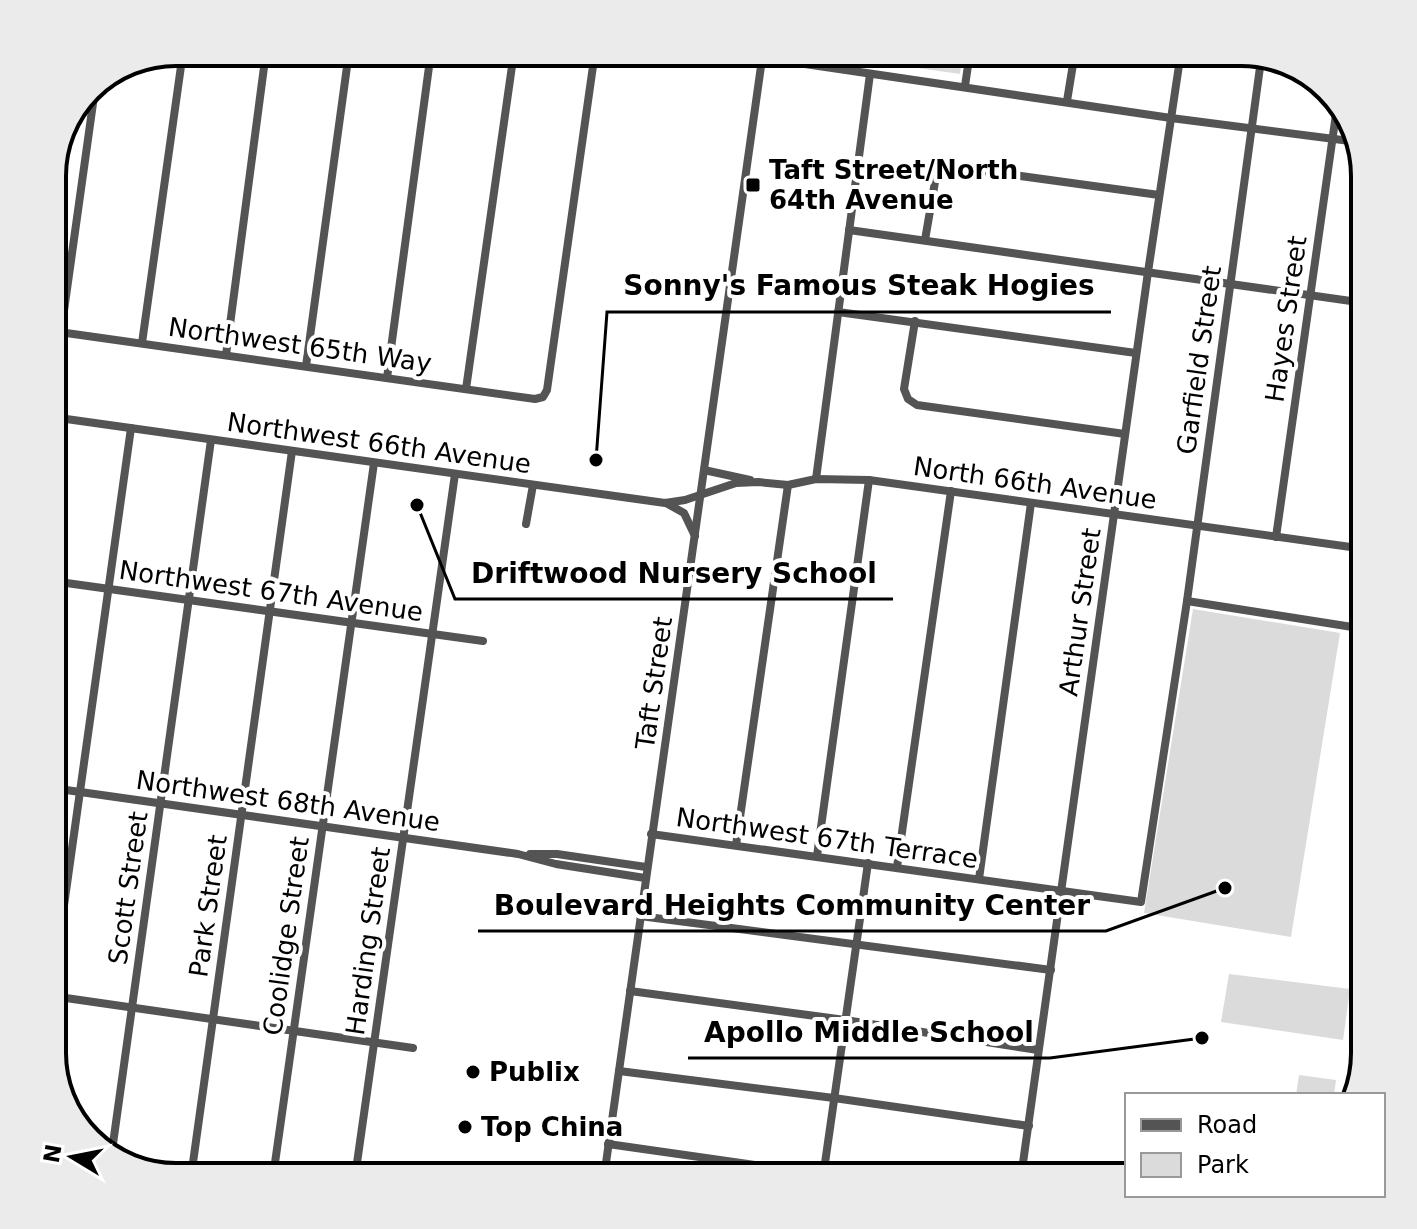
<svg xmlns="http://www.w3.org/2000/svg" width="1417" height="1229" viewBox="0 0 1417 1229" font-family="'DejaVu Sans',sans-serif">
<rect width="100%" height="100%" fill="#fff"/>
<g fill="#dbdbdb">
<polygon points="806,52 963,52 960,74"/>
<polygon points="1193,609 1340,633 1291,937 1144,913"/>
<polygon points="1229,974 1350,989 1343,1040 1221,1022"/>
<polygon points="1299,1075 1336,1080 1334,1095 1296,1095"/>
</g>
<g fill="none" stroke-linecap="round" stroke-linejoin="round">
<g stroke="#545454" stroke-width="8">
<polyline points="724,52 1171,118 1350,141"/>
<polyline points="965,86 970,52"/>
<polyline points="1067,101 1075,52"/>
<polyline points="849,230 1365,303"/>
<polyline points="925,240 936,176 939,170 948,166 1159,195"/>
<polyline points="838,312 1136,353"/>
<polyline points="915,321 904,389 908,399 917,405 1125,434"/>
<polyline points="52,331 535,399 543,397 547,390 595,52"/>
<polyline points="61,332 96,82"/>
<polyline points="142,343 183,52"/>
<polyline points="226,355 266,52"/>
<polyline points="306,366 349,52"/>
<polyline points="387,378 431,52"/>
<polyline points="466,389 514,52"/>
<polyline points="52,417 665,503 685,500 736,483 758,482 788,485 816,479 869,480 1365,549"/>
<polyline points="704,470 750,480"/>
<polyline points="816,479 870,74"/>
<polyline points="666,503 684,513 695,536"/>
<polyline points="526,524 533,485"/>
<polyline points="1276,537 1337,107"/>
<polyline points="1357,548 1365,489"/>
<polyline points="52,581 483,641"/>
<polyline points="1187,601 1365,629"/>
<polyline points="52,788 518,854 556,864 645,878"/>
<polyline points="651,834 1141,902 1187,601 1261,60"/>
<polyline points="736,845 788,485"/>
<polyline points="530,854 557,854 646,867"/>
<polyline points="817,856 869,480"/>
<polyline points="897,867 951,491"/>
<polyline points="979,879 1031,503"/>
<polyline points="640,916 1051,970"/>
<polyline points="52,991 131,428"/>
<polyline points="630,991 845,1020 1038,1050"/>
<polyline points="52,996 413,1048"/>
<polyline points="619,1071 834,1098 1029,1126"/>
<polyline points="1349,1095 1350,1095"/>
<polyline points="608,1144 839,1177"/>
<polyline points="112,1151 211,440"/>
<polyline points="191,1177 292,451"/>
<polyline points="273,1177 374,463"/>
<polyline points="355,1177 455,474"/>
<polyline points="604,1177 763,52"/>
<polyline points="823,1177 868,863"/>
<polyline points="1021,1177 1148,272 1181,52"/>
</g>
</g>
<g fill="#000" stroke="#fff" stroke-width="3">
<rect x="745" y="177" width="16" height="16" rx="4"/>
<circle cx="473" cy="1072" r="8"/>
<circle cx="465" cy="1127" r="8"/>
</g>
<g text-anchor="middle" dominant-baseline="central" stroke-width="8" stroke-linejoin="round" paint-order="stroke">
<g font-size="26" font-weight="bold" fill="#000" stroke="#fff" text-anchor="start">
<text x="769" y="170">Taft Street/North<tspan x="769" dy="30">64th Avenue</tspan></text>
<text x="489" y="1072">Publix</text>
<text x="481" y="1127">Top China</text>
</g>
<g font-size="26" fill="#000" stroke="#fff">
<text transform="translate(1286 319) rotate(-82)">Hayes Street</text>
<text transform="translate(300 345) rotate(8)">Northwest 65th Way</text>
<text transform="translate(1199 360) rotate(-82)">Garfield Street</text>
<text transform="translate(379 443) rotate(8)">Northwest 66th Avenue</text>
<text transform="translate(1035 483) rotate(8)">North 66th Avenue</text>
<text transform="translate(271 591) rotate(8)">Northwest 67th Avenue</text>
<text transform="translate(1080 612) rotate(-82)">Arthur Street</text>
<text transform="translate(654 683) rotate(-82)">Taft Street</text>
<text transform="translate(288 801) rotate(8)">Northwest 68th Avenue</text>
<text transform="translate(827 838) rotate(8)">Northwest 67th Terrace</text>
<text transform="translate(128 888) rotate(-82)">Scott Street</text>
<text transform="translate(208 906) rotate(-82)">Park Street</text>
<text transform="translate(286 936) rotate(-82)">Coolidge Street</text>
<text transform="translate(368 941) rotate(-82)">Harding Street</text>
</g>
</g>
<path d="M0 0H1417V1229H0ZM176 66H1241A110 110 0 0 1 1351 176V1053A110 110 0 0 1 1241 1163H176A110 110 0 0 1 66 1053V176A110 110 0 0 1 176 66Z" fill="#ebebeb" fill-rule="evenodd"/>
<path fill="none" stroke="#000" stroke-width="4" d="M176 66H1241A110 110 0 0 1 1351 176V1053A110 110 0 0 1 1241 1163H176A110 110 0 0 1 66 1053V176A110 110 0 0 1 176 66Z"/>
<path fill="none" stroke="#000" stroke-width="3" d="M596 460L607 312H1111M417 505L455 599H893M1225 888L1106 931H478M1202 1038L1050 1058H688"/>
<g fill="#000" stroke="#fff" stroke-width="3">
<circle cx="596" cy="460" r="8"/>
<circle cx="417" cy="505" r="8"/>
<circle cx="1225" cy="888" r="8"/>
<circle cx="1202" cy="1038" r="8"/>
</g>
<g font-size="28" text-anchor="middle" font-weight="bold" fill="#000" stroke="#fff" stroke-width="8" stroke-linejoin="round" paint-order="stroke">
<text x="859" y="295">Sonny's Famous Steak Hogies</text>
<text x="674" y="583">Driftwood Nursery School</text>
<text x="792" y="915">Boulevard Heights Community Center</text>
<text x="869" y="1042">Apollo Middle School</text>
</g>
<rect x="1125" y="1093" width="260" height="104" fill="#ffffff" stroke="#999999" stroke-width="2"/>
<rect x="1141" y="1119" width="40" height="12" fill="#545454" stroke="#999999" stroke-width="2"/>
<text x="1197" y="1133" font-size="24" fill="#000000">Road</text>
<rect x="1141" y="1153" width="40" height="24" fill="#dbdbdb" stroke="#999999" stroke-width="2"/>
<text x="1197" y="1173" font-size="24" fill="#000000">Park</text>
<g transform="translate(72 1157) rotate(280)" stroke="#ffffff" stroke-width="6" paint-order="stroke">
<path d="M0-6L14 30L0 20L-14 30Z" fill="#000000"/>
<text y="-12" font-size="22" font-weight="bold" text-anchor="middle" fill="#000000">N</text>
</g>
</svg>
